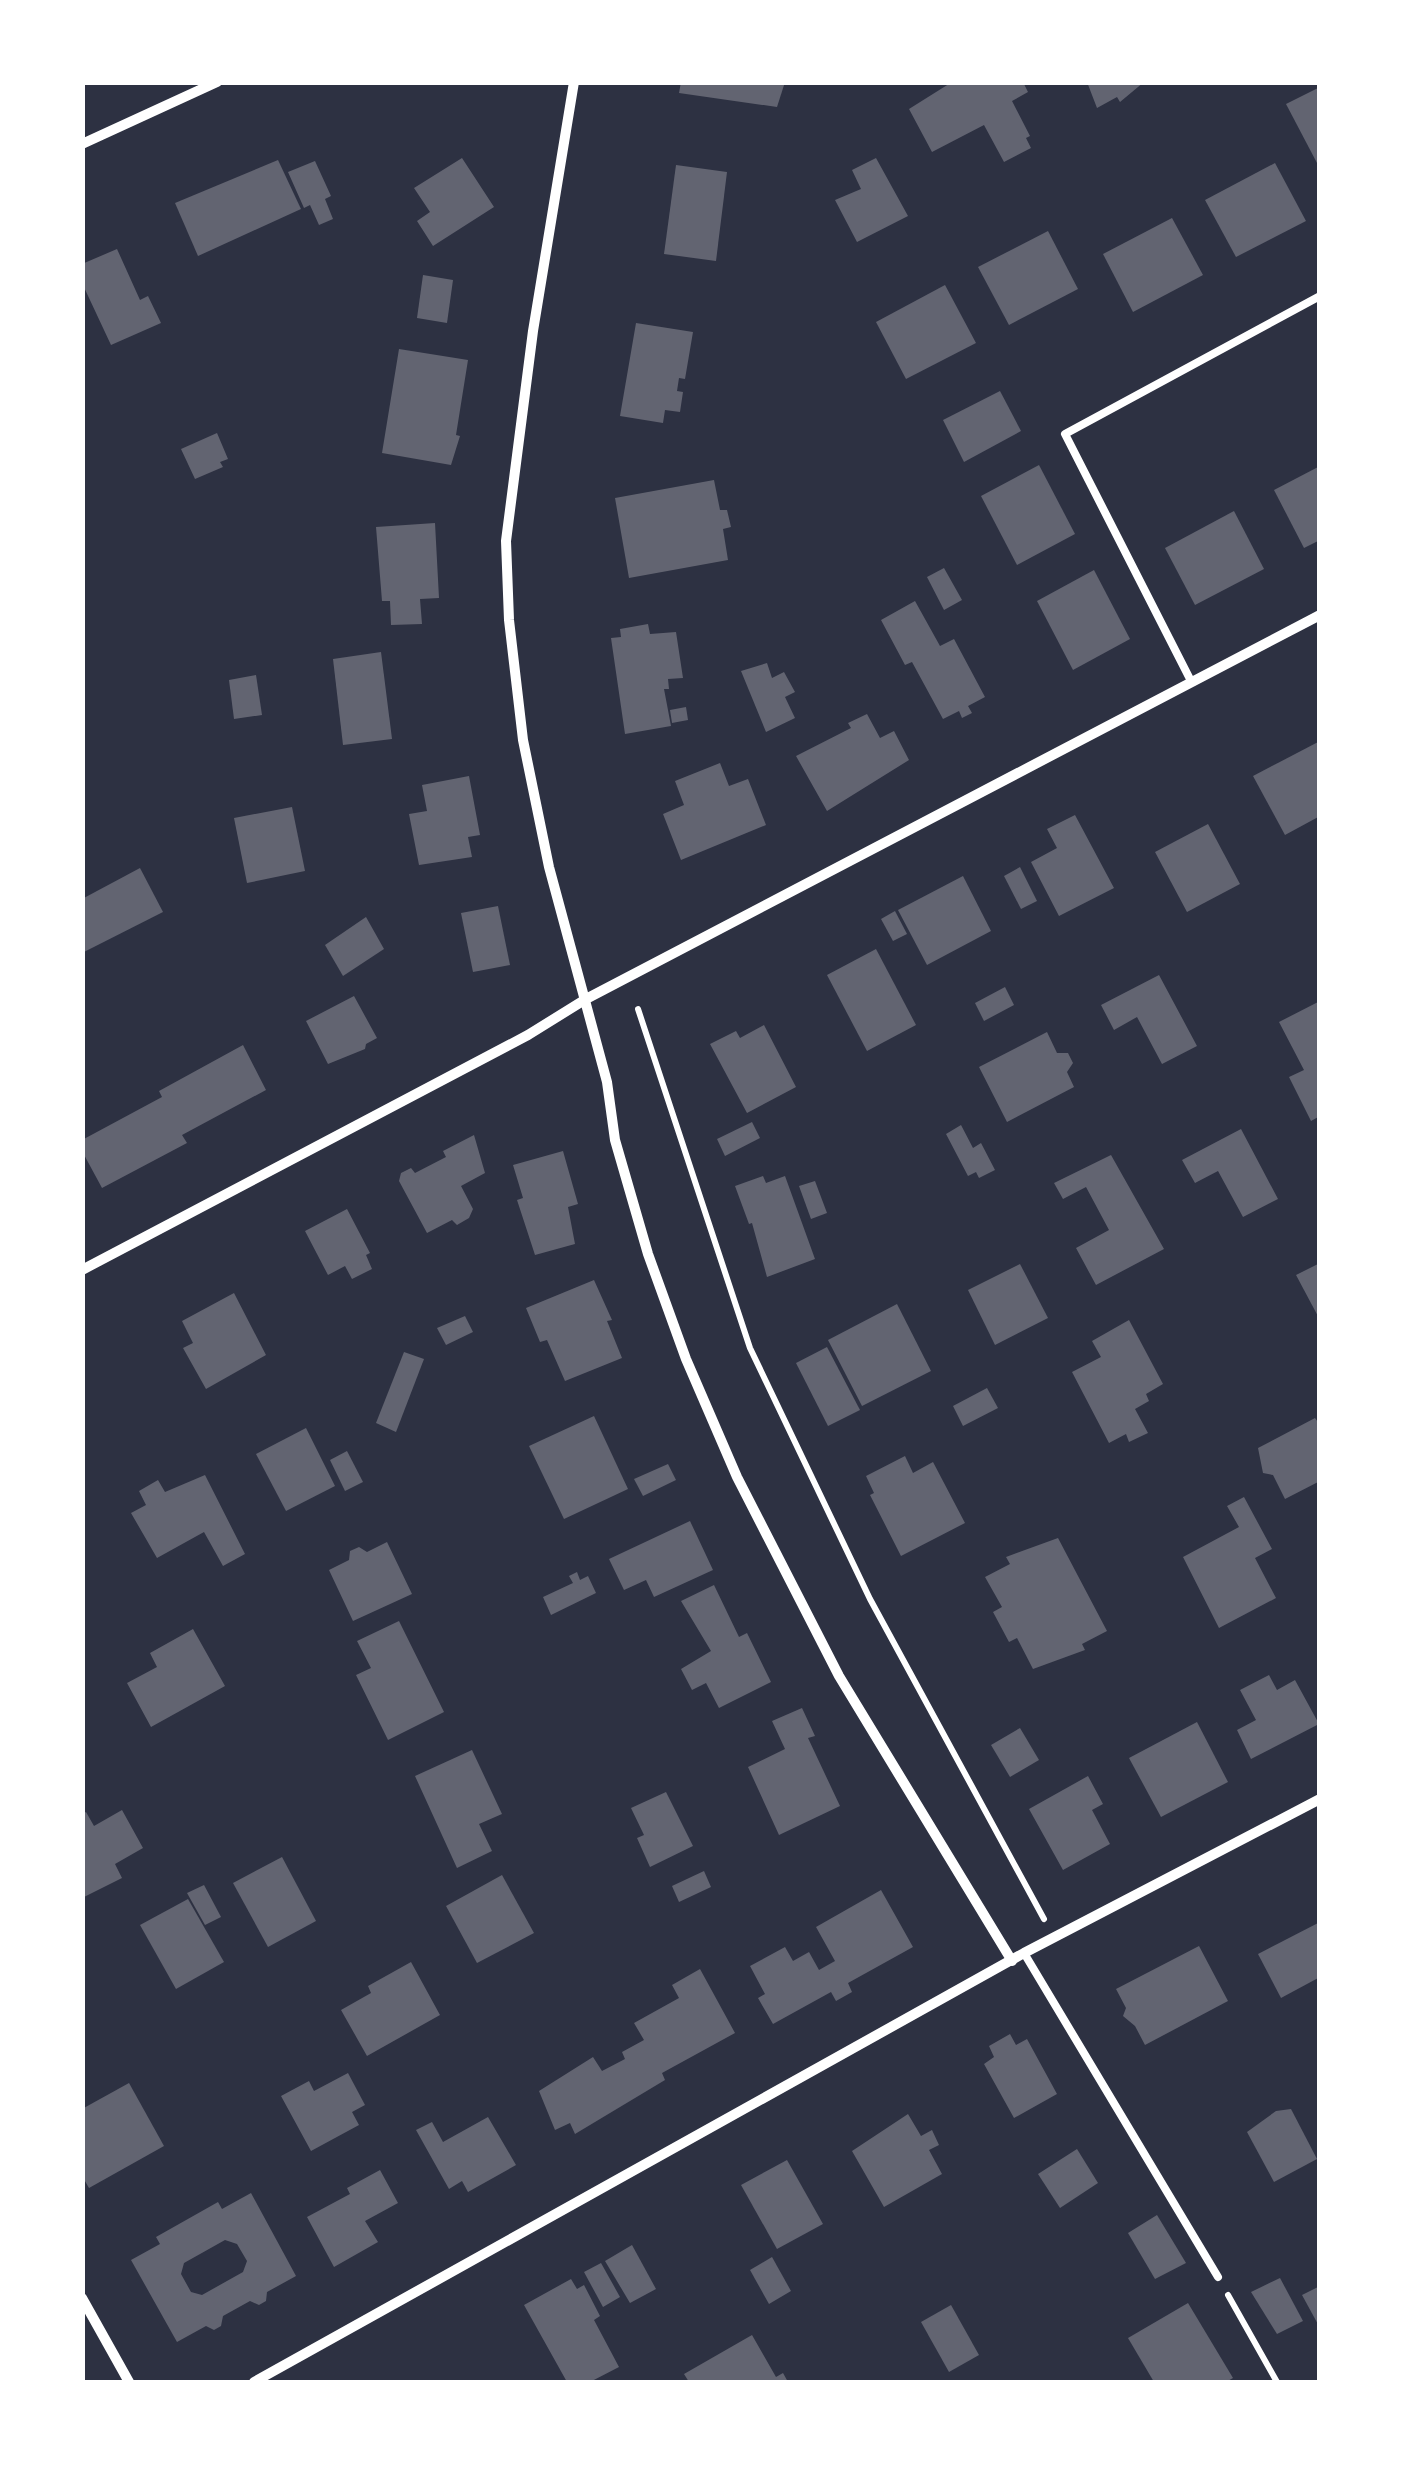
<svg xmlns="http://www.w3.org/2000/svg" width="1402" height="2465" viewBox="0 0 1402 2465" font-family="'Varela Round',sans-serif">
<rect width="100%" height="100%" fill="#2d3142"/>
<g fill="#626471" fill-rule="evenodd">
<polygon points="681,82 785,82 777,107 679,93"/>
<polygon points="952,82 1023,82 1028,92 1012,101 1030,136 1026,138 1031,148 1004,162 984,125 932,152 909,109"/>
<polygon points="1087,82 1144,82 1120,102 1117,97 1097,108"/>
<polygon points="1320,87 1320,161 1317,163 1286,104"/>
<polygon points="462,158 494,207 433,246 417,221 430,212 414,188"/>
<polygon points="876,158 908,216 857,242 835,200 861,189 852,170"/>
<polygon points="278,160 301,209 198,256 175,203"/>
<polygon points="315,161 331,196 325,199 333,219 319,225 310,205 304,208 288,172"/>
<polygon points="1275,163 1306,221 1236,257 1205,200"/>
<polygon points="676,165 727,172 716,261 664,254"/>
<polygon points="1172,218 1203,275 1133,312 1103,254"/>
<polygon points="1048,231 1078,289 1009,325 978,267"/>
<polygon points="117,249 140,300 148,296 161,323 111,345 82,283 82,264"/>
<polygon points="423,275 453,280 447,323 417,318"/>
<polygon points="945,285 976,343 906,379 876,322"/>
<polygon points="636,323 693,332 685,379 679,378 677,391 683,392 680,412 665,410 663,423 620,416"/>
<polygon points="399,349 468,360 456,435 460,436 451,465 382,453"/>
<polygon points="1000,391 1021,431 964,462 943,420"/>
<polygon points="217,433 228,459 220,462 223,467 195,479 181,449"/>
<polygon points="1039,465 1075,534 1017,565 981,496"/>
<polygon points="1320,466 1320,540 1304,548 1274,490"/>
<polygon points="714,480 720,510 727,510 731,527 723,529 728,560 629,578 615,498"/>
<polygon points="1234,511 1264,569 1195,605 1165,548"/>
<polygon points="435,523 439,598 420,599 422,624 391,625 390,601 382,601 376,527"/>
<polygon points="944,568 962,600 944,610 927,577"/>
<polygon points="1094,570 1130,639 1073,670 1037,601"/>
<polygon points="915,601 940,646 954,639 985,697 968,706 972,713 962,718 959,711 943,719 912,662 905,665 881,620"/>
<polygon points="648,624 650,634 676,632 683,678 668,679 669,689 664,689 671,726 625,734 611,638 621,637 620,629"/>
<polygon points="381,652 392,739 343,745 333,659"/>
<polygon points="767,663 772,678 784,672 795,692 785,697 795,718 766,732 741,671"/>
<polygon points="256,675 262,715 234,719 229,680"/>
<polygon points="686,707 688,720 672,723 670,710"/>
<polygon points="867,714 880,738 894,731 909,760 827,811 796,756 851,728 848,723"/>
<polygon points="1320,741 1320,816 1285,835 1253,776"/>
<polygon points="720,763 729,786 748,779 766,825 681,860 663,814 684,805 675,781"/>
<polygon points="469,776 480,835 468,837 472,857 419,865 409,814 427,811 422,785"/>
<polygon points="292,807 305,871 247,883 234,818"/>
<polygon points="1075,815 1114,888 1059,916 1031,862 1057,848 1047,829"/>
<polygon points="1208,824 1240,884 1187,912 1155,852"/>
<polygon points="1020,867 1037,901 1021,909 1004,876"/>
<polygon points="140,868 163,912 82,953 82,899"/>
<polygon points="963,876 991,931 927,965 898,910"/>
<polygon points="498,906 510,965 473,972 461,913"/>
<polygon points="895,911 907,934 893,941 881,919"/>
<polygon points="366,917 384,949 343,976 325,945"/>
<polygon points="876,949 916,1025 867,1051 827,975"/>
<polygon points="1159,975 1197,1046 1162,1064 1137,1017 1114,1030 1101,1005"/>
<polygon points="1005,987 1014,1005 984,1021 975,1003"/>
<polygon points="354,996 377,1038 366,1044 365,1049 328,1064 306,1021"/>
<polygon points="1320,1001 1320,1116 1311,1121 1289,1077 1304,1070 1279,1022"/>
<polygon points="764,1025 796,1087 747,1113 710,1044 736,1031 740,1038"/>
<polygon points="1047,1032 1057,1053 1068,1053 1073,1063 1067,1072 1074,1087 1007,1122 979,1067"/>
<polygon points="243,1045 266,1090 182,1135 187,1143 102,1188 82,1151 82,1140 162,1097 159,1091"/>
<polygon points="752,1122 760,1138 725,1156 717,1139"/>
<polygon points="961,1125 973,1148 981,1143 995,1170 979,1178 976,1172 968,1176 946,1134"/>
<polygon points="1241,1129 1278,1199 1243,1217 1218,1171 1195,1183 1182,1160"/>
<polygon points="474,1135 485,1173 461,1186 473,1209 469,1218 457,1225 452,1220 427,1233 399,1181 401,1173 411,1168 415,1173 446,1157 443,1151"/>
<polygon points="563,1151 578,1204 568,1207 575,1244 535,1255 517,1200 523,1198 513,1165"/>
<polygon points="1111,1155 1164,1249 1096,1285 1076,1248 1109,1230 1086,1187 1063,1199 1054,1183"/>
<polygon points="763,1176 766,1183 785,1176 815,1259 767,1277 752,1223 749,1224 735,1186"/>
<polygon points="815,1181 827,1213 811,1219 799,1186"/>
<polygon points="347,1209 370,1253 366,1255 372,1269 352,1279 345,1266 328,1275 305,1231"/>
<polygon points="1320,1263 1320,1320 1296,1275"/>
<polygon points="1020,1264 1048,1318 995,1345 968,1290"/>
<polygon points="594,1280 612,1320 607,1321 622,1358 565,1381 547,1340 540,1342 526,1308"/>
<polygon points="234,1293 266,1355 206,1389 183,1348 193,1343 182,1321"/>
<polygon points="897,1304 931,1371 862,1406 828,1340"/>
<polygon points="465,1316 473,1332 446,1345 437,1328"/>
<polygon points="1129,1320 1163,1384 1146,1394 1149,1401 1135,1409 1148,1433 1129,1442 1126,1434 1109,1443 1072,1372 1101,1357 1092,1341"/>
<polygon points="827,1347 860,1410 828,1426 796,1363"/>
<polygon points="404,1352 424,1359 396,1432 376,1423"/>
<polygon points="987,1388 998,1408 963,1426 953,1406"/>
<polygon points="594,1416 628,1489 564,1519 529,1446"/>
<polygon points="1315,1418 1320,1425 1320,1481 1285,1499 1273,1475 1263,1473 1258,1448"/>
<polygon points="306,1428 335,1486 286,1511 256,1454"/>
<polygon points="347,1451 363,1482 345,1491 330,1460"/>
<polygon points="905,1456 913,1473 933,1462 965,1523 901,1556 870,1495 874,1493 866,1476"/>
<polygon points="668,1464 676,1480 643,1496 634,1479"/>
<polygon points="205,1475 245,1554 223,1566 204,1532 157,1558 131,1513 146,1505 139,1491 158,1480 165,1492"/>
<polygon points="1244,1497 1272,1549 1255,1558 1276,1598 1219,1628 1183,1557 1239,1527 1227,1506"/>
<polygon points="690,1521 713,1570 654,1597 646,1580 624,1590 609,1559"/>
<polygon points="1058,1538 1107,1631 1082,1644 1085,1650 1033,1669 1017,1638 1009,1642 993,1612 1002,1607 985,1577 1010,1564 1006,1557"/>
<polygon points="387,1542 412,1594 353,1621 329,1570 349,1560 350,1551 359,1547 367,1552"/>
<polygon points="577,1572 580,1580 588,1576 596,1593 551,1615 543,1597 573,1583 569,1576"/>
<polygon points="714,1585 739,1637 747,1633 771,1682 719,1708 706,1683 692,1690 681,1669 711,1651 681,1601"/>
<polygon points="399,1621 444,1712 388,1740 356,1675 371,1668 357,1641"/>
<polygon points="193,1629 225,1686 151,1727 127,1683 157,1667 150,1653"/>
<polygon points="1269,1675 1277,1690 1295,1680 1319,1724 1251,1759 1237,1730 1256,1720 1240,1690"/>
<polygon points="802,1708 815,1736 808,1738 840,1806 779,1835 748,1767 785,1749 772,1721"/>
<polygon points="1197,1722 1228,1782 1161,1817 1129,1758"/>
<polygon points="1020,1728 1039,1760 1010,1777 991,1745"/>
<polygon points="472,1750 502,1814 479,1824 492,1851 457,1868 415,1776"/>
<polygon points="1088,1776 1103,1804 1092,1810 1110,1844 1063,1870 1029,1809"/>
<polygon points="666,1792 693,1846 650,1867 637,1838 644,1835 631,1808"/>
<polygon points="122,1810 143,1848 115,1864 122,1878 82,1898 82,1814 86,1812 94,1826"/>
<polygon points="282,1857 316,1921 268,1947 233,1883"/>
<polygon points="704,1871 711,1887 679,1902 672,1886"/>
<polygon points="502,1875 534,1933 477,1963 446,1906"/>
<polygon points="204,1885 221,1917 205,1925 187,1893"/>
<polygon points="881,1890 913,1947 848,1983 852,1992 836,2001 831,1992 773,2024 758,1998 765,1994 750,1966 785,1947 793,1961 809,1952 819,1970 835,1961 816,1927"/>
<polygon points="188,1899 224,1962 176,1989 140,1925"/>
<polygon points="1320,1922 1320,1977 1281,1998 1258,1954"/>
<polygon points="1199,1946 1228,2001 1145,2045 1135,2026 1123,2016 1126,2008 1116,1989"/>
<polygon points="411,1962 440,2015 367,2056 341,2010 371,1993 368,1986"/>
<polygon points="700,1969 735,2033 662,2073 665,2080 575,2134 570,2123 555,2130 539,2091 593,2057 602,2071 625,2059 622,2052 644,2040 634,2023 679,1998 672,1985"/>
<polygon points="1010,2034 1016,2045 1027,2039 1057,2094 1014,2118 984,2064 994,2057 989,2046"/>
<polygon points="348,2073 365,2105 352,2112 359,2125 311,2151 281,2096 309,2081 314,2091"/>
<polygon points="129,2083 164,2146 89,2188 82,2176 82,2109"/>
<polygon points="1291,2109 1317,2159 1274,2182 1247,2132 1276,2111"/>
<polygon points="908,2114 921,2136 932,2130 939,2145 929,2150 942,2174 884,2207 852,2151"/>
<polygon points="488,2117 516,2165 468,2192 462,2181 449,2189 416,2130 432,2122 443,2142"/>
<polygon points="1077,2149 1098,2183 1060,2208 1038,2174"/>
<polygon points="787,2160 823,2224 777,2249 741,2185"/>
<polygon points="380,2170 398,2203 365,2221 378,2242 334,2267 307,2217 350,2194 347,2188"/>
<path d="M 251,2193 L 296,2276 L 267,2292 L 266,2301 L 259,2305 L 250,2301 L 223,2316 L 221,2326 L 214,2330 L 206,2326 L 177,2342 L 131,2260 L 160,2244 L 156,2237 L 218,2202 L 222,2209 ZM 225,2240 L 237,2244 L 247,2261 L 243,2272 L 202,2295 L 191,2292 L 181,2274 L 184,2263 Z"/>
<polygon points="1157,2215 1186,2263 1155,2279 1128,2233"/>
<polygon points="632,2245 656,2289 630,2303 605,2261"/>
<polygon points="772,2257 791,2291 769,2304 750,2270"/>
<polygon points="601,2263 620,2297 603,2307 584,2272"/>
<polygon points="1280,2278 1303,2321 1277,2334 1251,2292"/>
<polygon points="571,2279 577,2289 584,2285 600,2316 594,2320 619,2367 590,2382 567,2382 524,2305"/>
<polygon points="1320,2286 1320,2328 1302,2295"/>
<polygon points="1188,2303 1233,2378 1226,2382 1154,2382 1128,2338"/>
<polygon points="951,2305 979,2355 949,2372 921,2322"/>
<polygon points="752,2335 776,2377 783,2373 788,2382 689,2382 684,2374"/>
</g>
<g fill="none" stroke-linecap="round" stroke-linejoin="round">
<g stroke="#fff" stroke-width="6">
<polyline points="638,1009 750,1348 870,1599 1044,1919"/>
<polyline points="1228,2295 1277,2382"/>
</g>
<g stroke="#fff" stroke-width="8">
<polyline points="1191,681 1065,434 1320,296"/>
<polyline points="1024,1953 1218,2277"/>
</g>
<g stroke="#fff" stroke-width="10">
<polyline points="574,82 533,331 506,541 509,620 523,740 549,867 607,1082 615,1140 648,1254 686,1359 737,1477 839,1676 1012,1961"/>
<polyline points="82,144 217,82"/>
<polyline points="82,1270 528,1035 586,999 1320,615"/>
<polyline points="82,2298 129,2382"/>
<polyline points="254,2382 1024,1953 1320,1799"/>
</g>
</g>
<rect width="1402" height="2465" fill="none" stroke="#ffffff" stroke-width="170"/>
</svg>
